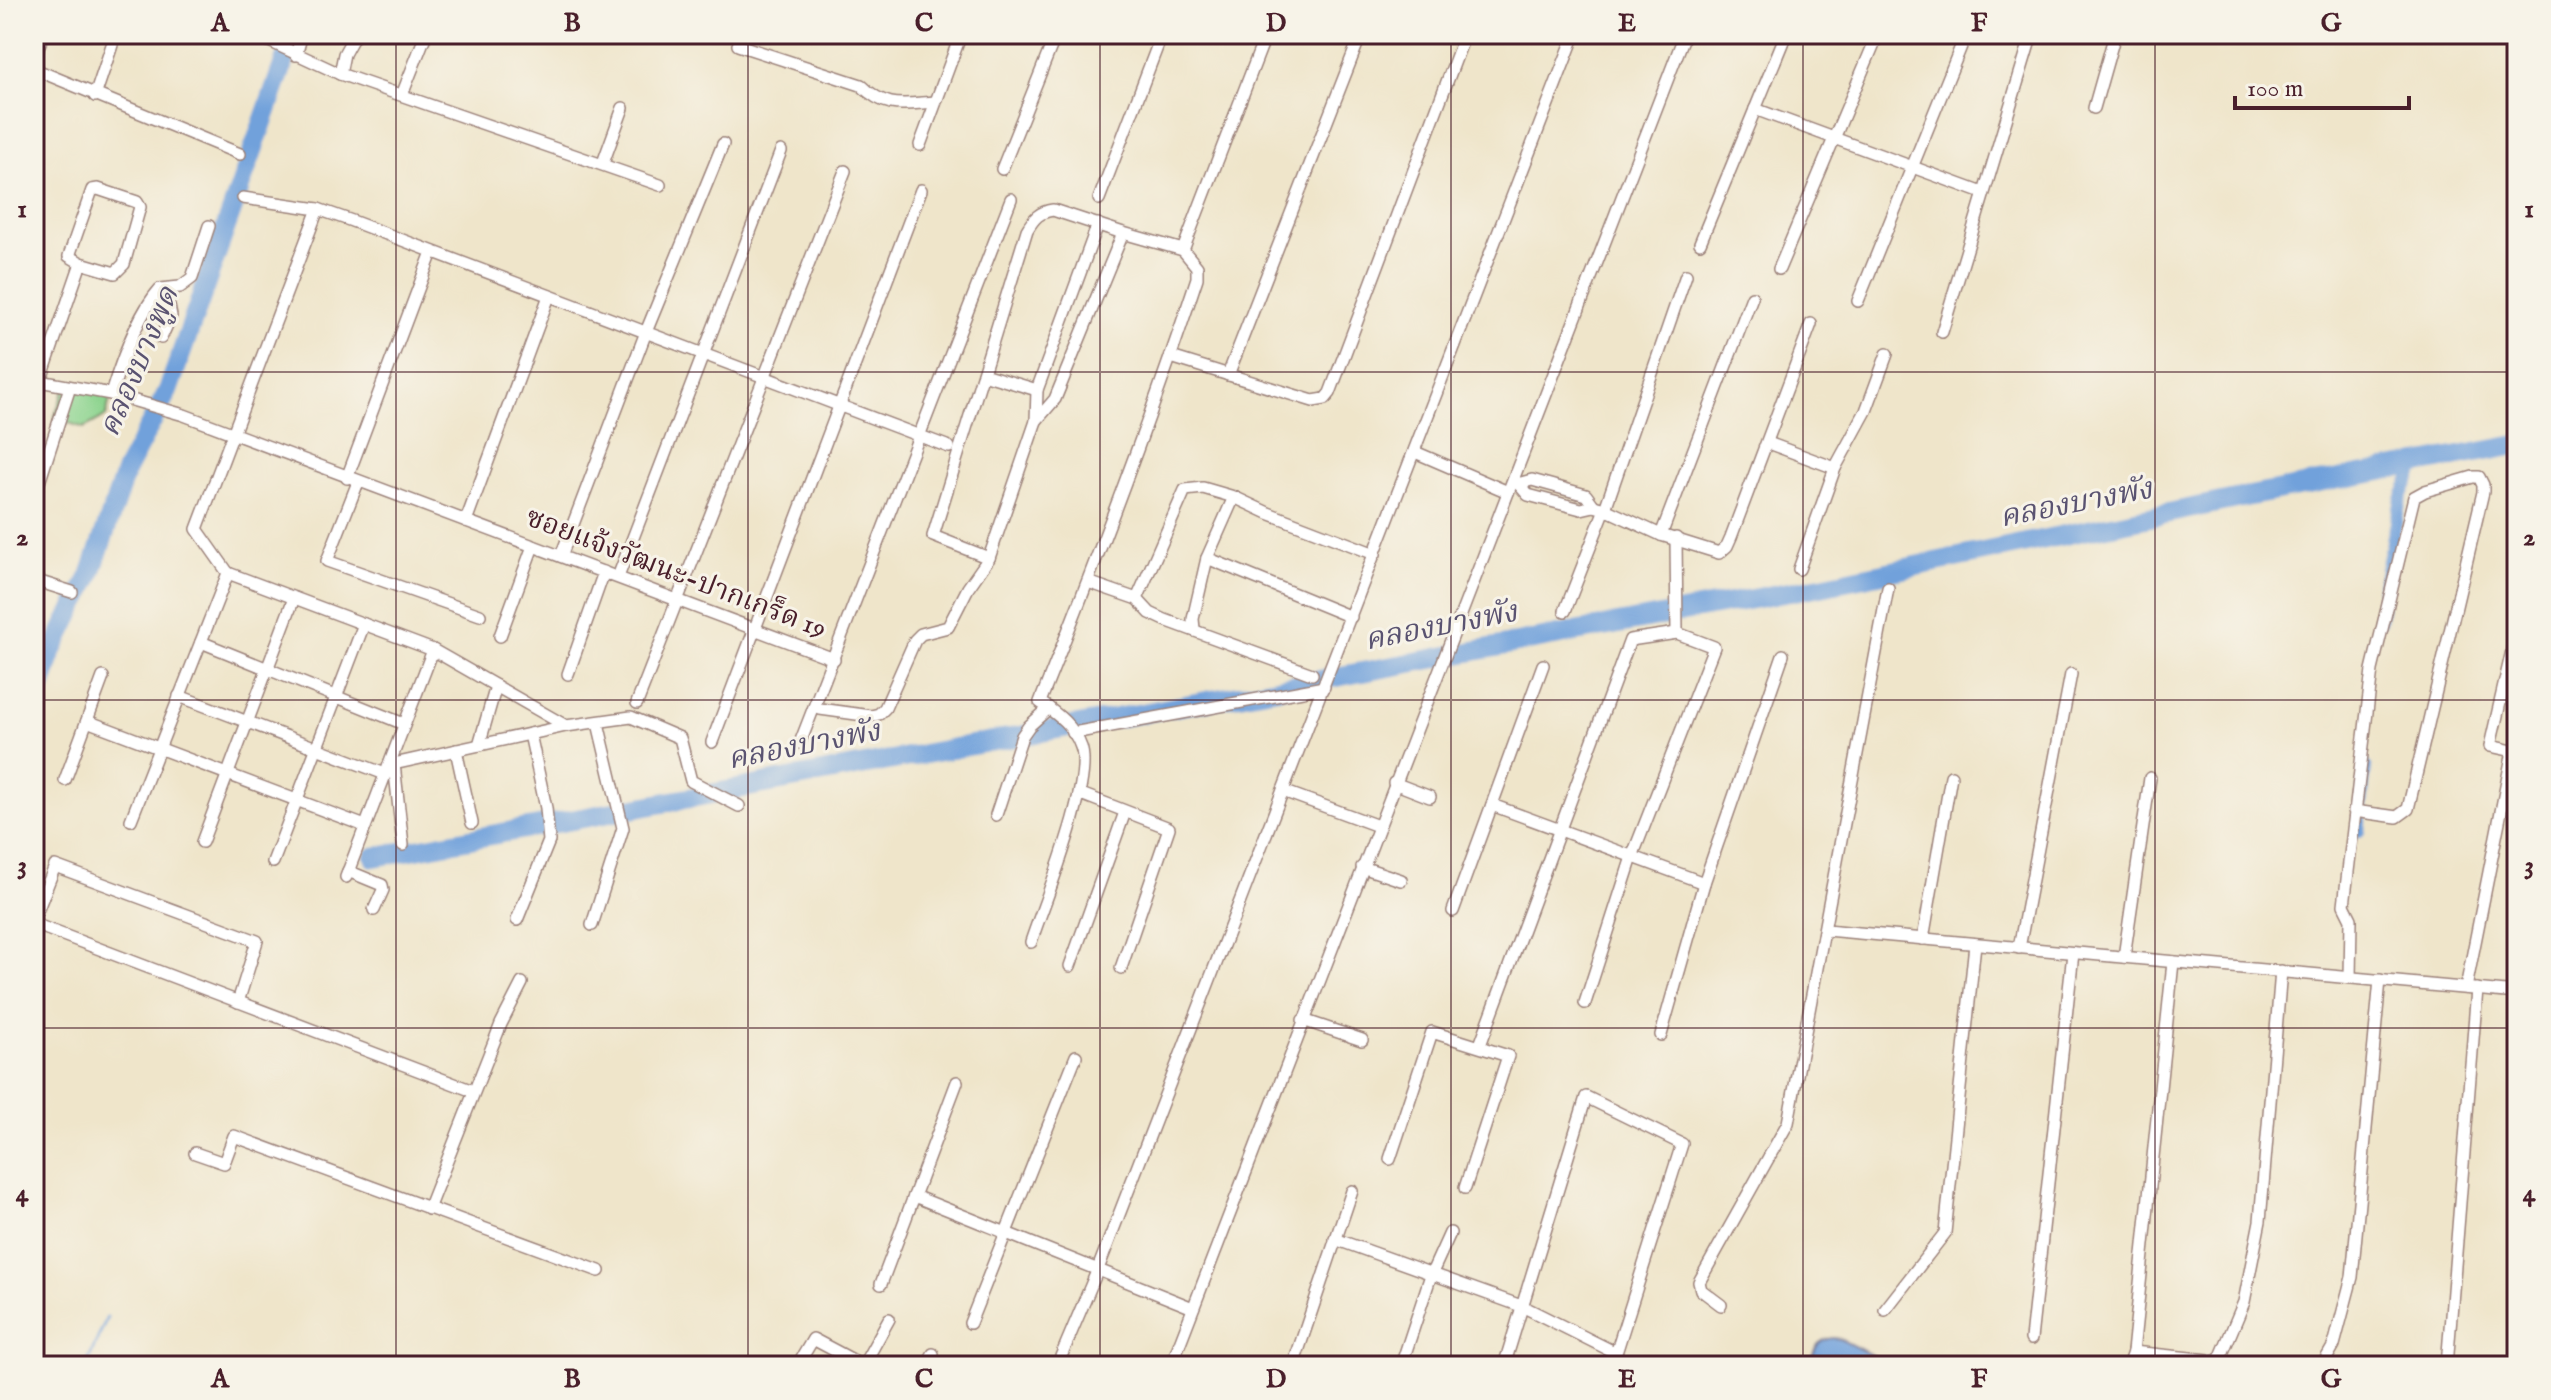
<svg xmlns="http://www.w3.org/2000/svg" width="2551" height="1400" viewBox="0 0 2551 1400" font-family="'IM FELL English','Noto Serif Thai',serif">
<rect width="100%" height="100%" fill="#f7f3e8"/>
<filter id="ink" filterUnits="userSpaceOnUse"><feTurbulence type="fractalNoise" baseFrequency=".0125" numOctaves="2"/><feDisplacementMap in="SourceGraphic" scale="16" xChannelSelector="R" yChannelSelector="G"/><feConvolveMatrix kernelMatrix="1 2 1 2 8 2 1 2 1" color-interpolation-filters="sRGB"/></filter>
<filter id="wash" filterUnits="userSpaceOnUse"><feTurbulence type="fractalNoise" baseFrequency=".006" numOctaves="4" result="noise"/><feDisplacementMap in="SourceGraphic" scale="32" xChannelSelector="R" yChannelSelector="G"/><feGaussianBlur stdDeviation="1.8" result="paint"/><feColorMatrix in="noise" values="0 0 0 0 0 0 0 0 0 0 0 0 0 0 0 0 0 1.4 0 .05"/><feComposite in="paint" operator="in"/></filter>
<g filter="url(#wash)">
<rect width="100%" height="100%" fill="#efe5ca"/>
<polygon fill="#8dd48f" stroke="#6c7a5d" stroke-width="2" points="66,385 111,394 106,416 84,428 54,418"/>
<path fill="#71a1db" stroke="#5e6083" stroke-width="2" d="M 1833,1338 L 1840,1339 L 1893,1366 L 1809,1366 C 1814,1351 1815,1340 1833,1338 Z"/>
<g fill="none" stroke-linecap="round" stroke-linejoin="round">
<polyline stroke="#71a1db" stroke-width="3" points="86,1366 107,1317"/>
<g stroke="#71a1db" stroke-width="12">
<polyline points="2380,621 2384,580 2401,499 2416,465"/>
<polyline points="2359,831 2366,766"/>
</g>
<g stroke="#71a1db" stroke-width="20">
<polyline points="34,709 53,650 90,576 126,470 168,391 294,34"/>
<polyline points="374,857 1821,586 2250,496 2517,445"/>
</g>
</g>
</g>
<g filter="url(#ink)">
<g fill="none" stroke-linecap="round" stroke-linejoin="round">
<defs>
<g id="street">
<polyline points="254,34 340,74 660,185"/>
<polyline points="2018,34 2031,38"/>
<path d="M 738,45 L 861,85 C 886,110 903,104 935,102"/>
<polyline points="296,55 302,34"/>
<polyline points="34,60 43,34"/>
<polyline points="34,69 240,154"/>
<polyline points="340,74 344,54 355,34"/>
<polyline points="402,95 426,34"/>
<polyline points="95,96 112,45"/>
<polyline points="2094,108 2115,34"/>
<polyline points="1755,109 1983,193"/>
<polyline points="920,145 961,34"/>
<polyline points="603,163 623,108"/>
<polyline points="1002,169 1056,34"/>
<polygon points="98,189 137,202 140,207 124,264 115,273 81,263 69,256 92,190"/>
<polyline points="243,198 318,209 352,221 949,447"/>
<polyline points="1099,199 1162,34"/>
<polyline points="1700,243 1786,34"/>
<polyline points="1183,250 1266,34"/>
<polyline points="1779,269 1878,34"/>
<polyline points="155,299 169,306 171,316 161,338"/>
<polyline points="1858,301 1966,34"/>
<polyline points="1942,332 2032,34"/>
<polyline points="1171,357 1313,401 1325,399 1330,393 1465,34"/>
<polyline points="983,374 1037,390"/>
<polyline points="1228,375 1361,34"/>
<polyline points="34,380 111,394 184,415 834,659"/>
<polyline points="40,382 81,263"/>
<path d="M 111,394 C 121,362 137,315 160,289 L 180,287 L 192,278 L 209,226"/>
<polyline points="1036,421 1055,399 1123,233"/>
<polyline points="1768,443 1835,468"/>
<polyline points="1415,452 1508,492"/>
<polyline points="347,478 432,252"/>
<polyline points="1514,479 1528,495 1581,509 1594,506 1605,509 1661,535 1719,553 1727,546 1731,537 1811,324"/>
<polyline points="358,482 327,561 480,615"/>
<polyline points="1521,483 1532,480 1586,495 1594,506"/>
<polyline points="34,498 70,387"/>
<polyline points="466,521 549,296"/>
<polyline points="1661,535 1752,297"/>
<polyline points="1676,538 1677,633"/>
<polyline points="561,556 646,332 723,144"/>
<path d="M 989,558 L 933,536 L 1027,230 C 1034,218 1039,212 1053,210 L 1123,233 L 1183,250 L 1197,267 L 1197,278 C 1150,421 1096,562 1040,702 C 1057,714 1074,726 1081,747 C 1094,782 1044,902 1031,942"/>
<polyline points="1207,558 1351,617"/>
<polyline points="1799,569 1835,468 1866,411 1887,354"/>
<polyline points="228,573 433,650 566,726"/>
<polyline points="618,577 781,151"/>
<polyline points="34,580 72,592"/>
<polyline points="1088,582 1137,599 1150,613 1165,620 1312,674"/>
<polyline points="1137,599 1185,490 1203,488 1234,497 1268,513 1375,554"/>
<polyline points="1565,611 1605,509 1686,275"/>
<polyline points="1194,629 1193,619 1207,558 1234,497"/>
<polyline points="500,636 533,546"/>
<polyline points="201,642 404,724"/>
<polyline points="568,674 604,572"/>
<polyline points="179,696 385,774"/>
<polyline points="637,703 845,171"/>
<polyline points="820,709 871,716 879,714 885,708 915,640 921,634 948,627 968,588 989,558 1036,421 1037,390 1098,224"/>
<polyline points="87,721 365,826"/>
<polyline points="1073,733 1324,687"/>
<polyline points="712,742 921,190"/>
<polyline points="800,743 1011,199"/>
<polyline points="479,745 496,686"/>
<polyline points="456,750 472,823"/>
<polyline points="394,764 403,845"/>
<polyline points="389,765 566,726 631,717 680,738 691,781 739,806"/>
<polyline points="65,780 103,677"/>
<polyline points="1394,783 1430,797"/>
<polyline points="1283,791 1378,826"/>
<polyline points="1081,794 1169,828 1121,968"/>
<polyline points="1492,805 1704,883"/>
<polyline points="996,815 1022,736 1029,726 1049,708"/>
<polyline points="131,820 228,573 197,529 318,209"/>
<polyline points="202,842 294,598"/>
<polyline points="273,862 364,624"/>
<polyline points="1362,867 1401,880"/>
<polyline points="348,871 382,885 383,890 374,910"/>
<polyline points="346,877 433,650"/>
<polyline points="1453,911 1543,665"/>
<polyline points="34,919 55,866 257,941 238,1002"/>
<polyline points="517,920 549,841 546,808 530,734"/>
<polyline points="34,924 473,1091"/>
<polyline points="592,925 623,828 598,723"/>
<polyline points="1826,930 2517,993"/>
<polyline points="1923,939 1951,776"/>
<polyline points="2019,948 2071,674"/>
<polyline points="2124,957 2150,778"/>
<polyline points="1070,966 1125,812"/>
<polyline points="2350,978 2351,919 2344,905 2372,670 2414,497 2425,491 2473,477 2479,477 2483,485 2483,492 2408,809 2397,817 2354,811"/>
<polyline points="2466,988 2513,751 2490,746 2517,629"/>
<polyline points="1303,1020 1362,1040"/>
<polyline points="1661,1035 1704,883 1783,655"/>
<polyline points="1480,1045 1630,640 1677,633 1714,647 1632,857 1585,1003"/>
<polyline points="195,1153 224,1163 234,1136 599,1271"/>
<polyline points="1390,1159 1432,1032 1508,1056 1465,1188"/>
<polyline points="914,1196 1193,1308"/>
<polyline points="428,1209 501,1024 522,983"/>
<polyline points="1335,1239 1524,1307 1616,1353 1682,1144 1586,1097 1504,1366"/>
<polyline points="881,1284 957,1082"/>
<polyline points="1721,1305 1701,1290 1699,1282 1788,1123 1888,588"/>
<polyline points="1885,1310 1945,1233 1975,944"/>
<polyline points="970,1323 1076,1056"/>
<polyline points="2031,1339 2073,953"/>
<polyline points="2133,1352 2173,962"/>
<polyline points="797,1366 813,1339 864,1366"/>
<polyline points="863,1366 889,1319"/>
<polyline points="927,1366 933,1354"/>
<polyline points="1057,1366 1098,1269 1575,34"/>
<polyline points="1171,1366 1685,34"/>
<polyline points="1293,1366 1352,1191"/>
<polyline points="1401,1366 1431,1275 1450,1233"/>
<polyline points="2128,1366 2133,1352 2219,1361 2244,1302 2260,1221 2281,971"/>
<polyline points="2322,1366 2334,1345 2352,1277 2380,980"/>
<polyline points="2447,1366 2477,989"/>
</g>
</defs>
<use href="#street" stroke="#9c827a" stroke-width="14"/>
<use href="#street" stroke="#fff" stroke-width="11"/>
</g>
</g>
<path fill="none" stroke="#4a1f2b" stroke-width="2" stroke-opacity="0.55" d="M 396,34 L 396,1366M 748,34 L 748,1366M 1100,34 L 1100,1366M 1451,34 L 1451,1366M 1803,34 L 1803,1366M 2155,34 L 2155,1366M 34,372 L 2517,372M 34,700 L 2517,700M 34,1028 L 2517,1028"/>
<g text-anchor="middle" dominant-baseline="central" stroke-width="6" stroke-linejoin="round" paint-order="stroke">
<g font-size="28" fill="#4a1f2b" stroke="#f7f3e8">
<text transform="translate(676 574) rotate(21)">ซอยแจ้งวัฒนะ-ปากเกร็ด 19</text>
</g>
<g font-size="30" font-style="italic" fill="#5a5371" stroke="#f7f3e8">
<text transform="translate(140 362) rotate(-67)">คลองบางพูด</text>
<text transform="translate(2076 504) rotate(-11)">คลองบางพัง</text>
<text transform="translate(1441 627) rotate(-11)">คลองบางพัง</text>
<text transform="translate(804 746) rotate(-11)">คลองบางพัง</text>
</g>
</g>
<rect width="2551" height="1400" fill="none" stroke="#f7f3e8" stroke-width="88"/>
<path d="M2235 96v12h174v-12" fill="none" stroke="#4a1f2b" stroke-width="4"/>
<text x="2247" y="96" font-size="24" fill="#4a1f2b" stroke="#f7f3e8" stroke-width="6" paint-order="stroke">100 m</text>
<rect x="44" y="44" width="2463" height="1312" fill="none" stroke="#4a1f2b" stroke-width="3"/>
<g font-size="26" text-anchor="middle" font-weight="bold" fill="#4a1f2b">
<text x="220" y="31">A</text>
<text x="572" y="31">B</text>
<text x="924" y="31">C</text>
<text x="1276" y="31">D</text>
<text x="1627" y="31">E</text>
<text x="1979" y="31">F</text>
<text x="2331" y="31">G</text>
<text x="22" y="217">1</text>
<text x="2529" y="217">1</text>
<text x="22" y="545">2</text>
<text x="2529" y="545">2</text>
<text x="22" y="873">3</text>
<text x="2529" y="873">3</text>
<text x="22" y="1201">4</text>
<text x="2529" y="1201">4</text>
<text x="220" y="1387">A</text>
<text x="572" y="1387">B</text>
<text x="924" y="1387">C</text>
<text x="1276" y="1387">D</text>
<text x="1627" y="1387">E</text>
<text x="1979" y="1387">F</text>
<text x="2331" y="1387">G</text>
</g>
</svg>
